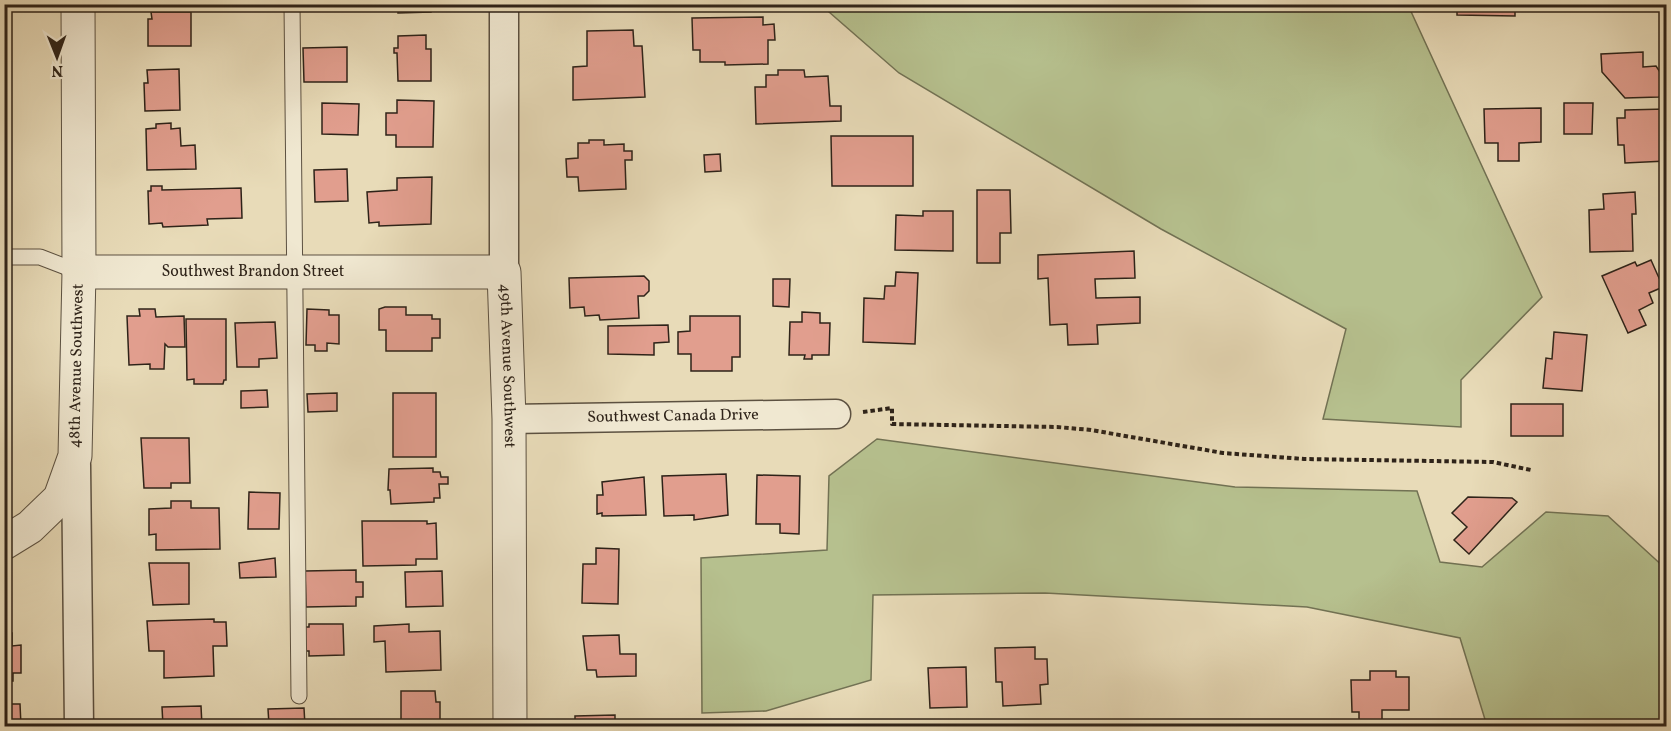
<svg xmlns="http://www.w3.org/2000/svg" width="1671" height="731" viewBox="0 0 1671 731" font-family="Vollkorn,serif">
<rect width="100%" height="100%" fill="#e8dbb8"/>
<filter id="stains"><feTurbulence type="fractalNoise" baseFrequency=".00333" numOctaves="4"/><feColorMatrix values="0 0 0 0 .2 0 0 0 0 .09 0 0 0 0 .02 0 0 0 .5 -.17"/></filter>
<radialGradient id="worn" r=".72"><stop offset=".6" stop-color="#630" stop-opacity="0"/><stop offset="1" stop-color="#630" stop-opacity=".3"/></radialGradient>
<g fill="#b6c08e" stroke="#727254" stroke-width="1.5">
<polygon points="821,5 1408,5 1542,297 1461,380 1461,427 1323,419 1346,329 1161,229 899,73"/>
<polygon points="877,439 1235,487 1417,491 1440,562 1482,567 1546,512 1608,516 1666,569 1666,726 1487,726 1460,638 1307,607 1045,593 873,595 871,680 766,711 702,713 701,558 827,550 829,476"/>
</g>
<g fill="#e19e8e" stroke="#2e2319" stroke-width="1.5">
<polygon points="398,4 431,4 431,12 398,13"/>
<polygon points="1457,4 1515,4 1515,16 1457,15"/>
<polygon points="151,12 191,12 191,46 148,46 148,19 152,19"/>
<polygon points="763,17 763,25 774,24 775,40 768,40 768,64 725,65 725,62 700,62 700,50 693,50 692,18"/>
<polygon points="633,30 634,46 642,46 645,97 573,100 573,67 587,66 587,31"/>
<polygon points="426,35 426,49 431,49 431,81 398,81 397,53 394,53 394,48 398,48 398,36"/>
<polygon points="347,47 347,82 304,82 303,48"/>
<polygon points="1643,52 1643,67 1656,66 1666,81 1666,86 1659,97 1625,98 1602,72 1601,54"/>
<polygon points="179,69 180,110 145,111 144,83 148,83 147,70"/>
<polygon points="778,70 804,70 805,77 828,76 830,106 841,106 841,121 756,124 755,87 766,87 766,75 778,75"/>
<polygon points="397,100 434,101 433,147 396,147 396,135 386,135 386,113 397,113"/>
<polygon points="322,103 359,104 358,135 322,134"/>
<polygon points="1564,103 1593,103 1592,134 1564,134"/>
<polygon points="1541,108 1541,142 1519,143 1519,161 1498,161 1498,143 1485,143 1484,109"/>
<polygon points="1666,109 1666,161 1625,163 1624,145 1618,145 1617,118 1625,118 1625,110"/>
<polygon points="171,123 171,129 180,128 181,146 195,145 196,169 147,170 146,129 156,128 156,124"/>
<polygon points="831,136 913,136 913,186 832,186"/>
<polygon points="589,140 604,140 604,145 624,144 624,151 632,151 632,160 625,160 626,189 579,191 578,177 567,177 566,159 578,158 578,143 589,143"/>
<polygon points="720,154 721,171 705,172 704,155"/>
<polygon points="347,169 348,201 315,202 314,170"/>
<polygon points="432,177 431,224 379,226 379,222 369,223 367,192 397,190 397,178"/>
<polygon points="151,186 162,186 162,190 241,188 242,218 207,219 208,225 163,227 162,223 149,224 148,191 151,191"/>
<polygon points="977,190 1010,190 1011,233 1000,233 1000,263 977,263"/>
<polygon points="1635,192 1636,214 1632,214 1633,251 1590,252 1589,210 1604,209 1603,194"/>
<polygon points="4,198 7,198 7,239 4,242"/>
<polygon points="923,211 953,211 953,251 895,250 896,215 923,216"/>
<polygon points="1134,251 1135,278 1095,279 1096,298 1140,297 1140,323 1097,325 1098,344 1068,345 1067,324 1050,325 1048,278 1038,279 1038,255"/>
<polygon points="1651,260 1663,287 1649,293 1653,303 1639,310 1646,325 1628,333 1602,276 1635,262 1637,266"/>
<polygon points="896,272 918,273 915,344 863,342 864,298 884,299 885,286 895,286"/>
<polygon points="644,276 649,281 649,291 644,296 638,296 639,318 600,320 599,315 585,316 584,307 570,308 569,278"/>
<polygon points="773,279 790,279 789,307 773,306"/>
<polygon points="385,307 406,307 406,315 432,315 432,319 440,319 440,338 432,338 432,351 386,351 386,330 379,330 379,309"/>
<polygon points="139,309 155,309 156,317 184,316 185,347 168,347 165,344 164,369 150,369 150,364 129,365 127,316 140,316"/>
<polygon points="307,309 329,310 329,315 339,315 339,344 327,343 327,351 315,351 315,345 306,345"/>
<polygon points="802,312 820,313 820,323 830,323 829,355 812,355 812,359 804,359 805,355 789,355 790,322 802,322"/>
<polygon points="690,316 740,316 740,357 732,357 732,371 691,371 691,354 678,354 678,332 690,331"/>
<polygon points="186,319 226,319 226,380 224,380 223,384 194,384 194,379 187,380"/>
<polygon points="275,322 277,358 259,359 259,367 237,367 235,323"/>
<polygon points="668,325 669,342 654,343 654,355 608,354 608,326"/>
<polygon points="1554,332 1587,335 1582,391 1543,388 1546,358 1552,359"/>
<polygon points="267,390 268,407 241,408 241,391"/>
<polygon points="337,393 337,411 308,412 307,394"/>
<rect x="393" y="393" width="43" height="64"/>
<rect x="1511" y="404" width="52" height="32"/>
<polygon points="141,438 189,438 190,483 171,483 171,488 144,488"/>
<rect x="4" y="443" width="4" height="25"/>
<polygon points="433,468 433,472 440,472 441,477 448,477 448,484 439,484 440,498 434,498 434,502 391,504 390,490 388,490 389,469"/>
<polygon points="726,474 728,515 694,520 694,515 664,516 662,476"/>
<polygon points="757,475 800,476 799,534 780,533 780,524 756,524"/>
<polygon points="644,477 646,515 602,516 602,513 597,514 597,495 603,495 602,482"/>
<polygon points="249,492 280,493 279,529 248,529"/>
<polygon points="1468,497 1512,498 1517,502 1469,554 1454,540 1467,527 1452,513"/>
<polygon points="171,501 191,501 191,508 219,508 220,549 156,550 156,534 149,535 149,509 171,508"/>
<polygon points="362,521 427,521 427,524 436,523 437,559 416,559 416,565 363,566"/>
<polygon points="596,548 619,549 618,604 582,603 583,564 596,564"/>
<polygon points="275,558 276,577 240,578 239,563"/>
<polygon points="149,563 189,563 189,604 153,605"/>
<polygon points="356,570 356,582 363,582 363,597 356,597 356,606 306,607 305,571"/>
<polygon points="442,571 443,606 406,607 405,572"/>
<polygon points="214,619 214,622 226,622 227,646 213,646 214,676 164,678 164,651 149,651 147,621"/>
<polygon points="309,624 343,624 344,655 309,656 309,651 304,651 304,627 309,627"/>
<polygon points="409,624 409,632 440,631 441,670 386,672 385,641 374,642 374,626"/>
<polygon points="4,633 12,633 12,646 21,645 21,673 13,673 13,681 4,681"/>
<polygon points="619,635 620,654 636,654 636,676 597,677 596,670 587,670 583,636"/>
<polygon points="1035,647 1035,659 1047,659 1048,684 1040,685 1041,704 1003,706 1002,682 996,682 995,648"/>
<polygon points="966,667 967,707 930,708 928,668"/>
<polygon points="1370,671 1396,671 1396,677 1409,677 1409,710 1382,710 1382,720 1359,720 1359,712 1352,712 1351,680 1370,680"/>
<polygon points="401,691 435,691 436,702 440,702 440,726 401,726"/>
<polygon points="4,704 20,704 21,726 4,726"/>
<polygon points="201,706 202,726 163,726 162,707"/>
<polygon points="304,708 305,726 264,726 269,725 268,709"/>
<polygon points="615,715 615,726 575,726 575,716"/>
<polygon points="1003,721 1004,726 970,726 970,722"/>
<rect x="1235" y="722" width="20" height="4"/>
</g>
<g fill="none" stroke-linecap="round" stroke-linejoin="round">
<defs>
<g id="service">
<polyline points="292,4 299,696"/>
<polyline points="4,257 40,257 79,272"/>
</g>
<g id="minor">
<polyline points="504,4 504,272"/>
<path id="s1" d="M 509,419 L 836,414"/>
<polyline points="76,465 79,726"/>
</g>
<g id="tertiary">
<path id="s2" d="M 79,272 L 504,272 L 509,419 L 510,726"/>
<path id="s3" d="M 4,543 L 30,527 L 60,498 L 75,456 L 79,272 L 78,4"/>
</g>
</defs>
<use href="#service" stroke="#5c5141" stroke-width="17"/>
<use href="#minor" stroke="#5c5141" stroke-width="31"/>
<use href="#tertiary" stroke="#5c5141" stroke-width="35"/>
<polyline stroke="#2e2319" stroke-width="4" stroke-dasharray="4.5 3" stroke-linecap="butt" points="863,412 892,408 892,424 1057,427 1091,430 1223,453 1304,459 1493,462 1531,470"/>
<use href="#service" stroke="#f0e8d1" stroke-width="15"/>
<use href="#minor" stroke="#f0e8d1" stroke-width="28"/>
<use href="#tertiary" stroke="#f0e8d1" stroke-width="33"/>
</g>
<g text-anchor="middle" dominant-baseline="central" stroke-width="5" stroke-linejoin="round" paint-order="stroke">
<g font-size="16" fill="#2e2319" stroke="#f0e8d1">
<text stroke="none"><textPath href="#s2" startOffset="174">Southwest Brandon Street</textPath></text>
<text stroke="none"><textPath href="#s2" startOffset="519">49th Avenue Southwest</textPath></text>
<text stroke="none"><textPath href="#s3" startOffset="207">48th Avenue Southwest</textPath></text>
<text stroke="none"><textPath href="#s1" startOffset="164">Southwest Canada Drive</textPath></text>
</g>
</g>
<rect width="1671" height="731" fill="none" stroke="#e8dbb8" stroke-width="24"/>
<rect x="6" y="6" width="1659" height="719" fill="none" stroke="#2e2319" stroke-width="3"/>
<rect x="12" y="12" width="1647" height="707" fill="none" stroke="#2e2319" stroke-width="1.5"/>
<g transform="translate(57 57) rotate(179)" stroke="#f0e8d1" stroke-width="4.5" paint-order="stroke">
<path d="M0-4.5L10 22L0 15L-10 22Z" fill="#2e2319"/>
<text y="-9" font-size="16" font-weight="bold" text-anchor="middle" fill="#2e2319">N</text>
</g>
<rect width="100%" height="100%" filter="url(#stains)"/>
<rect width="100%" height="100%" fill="url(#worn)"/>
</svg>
